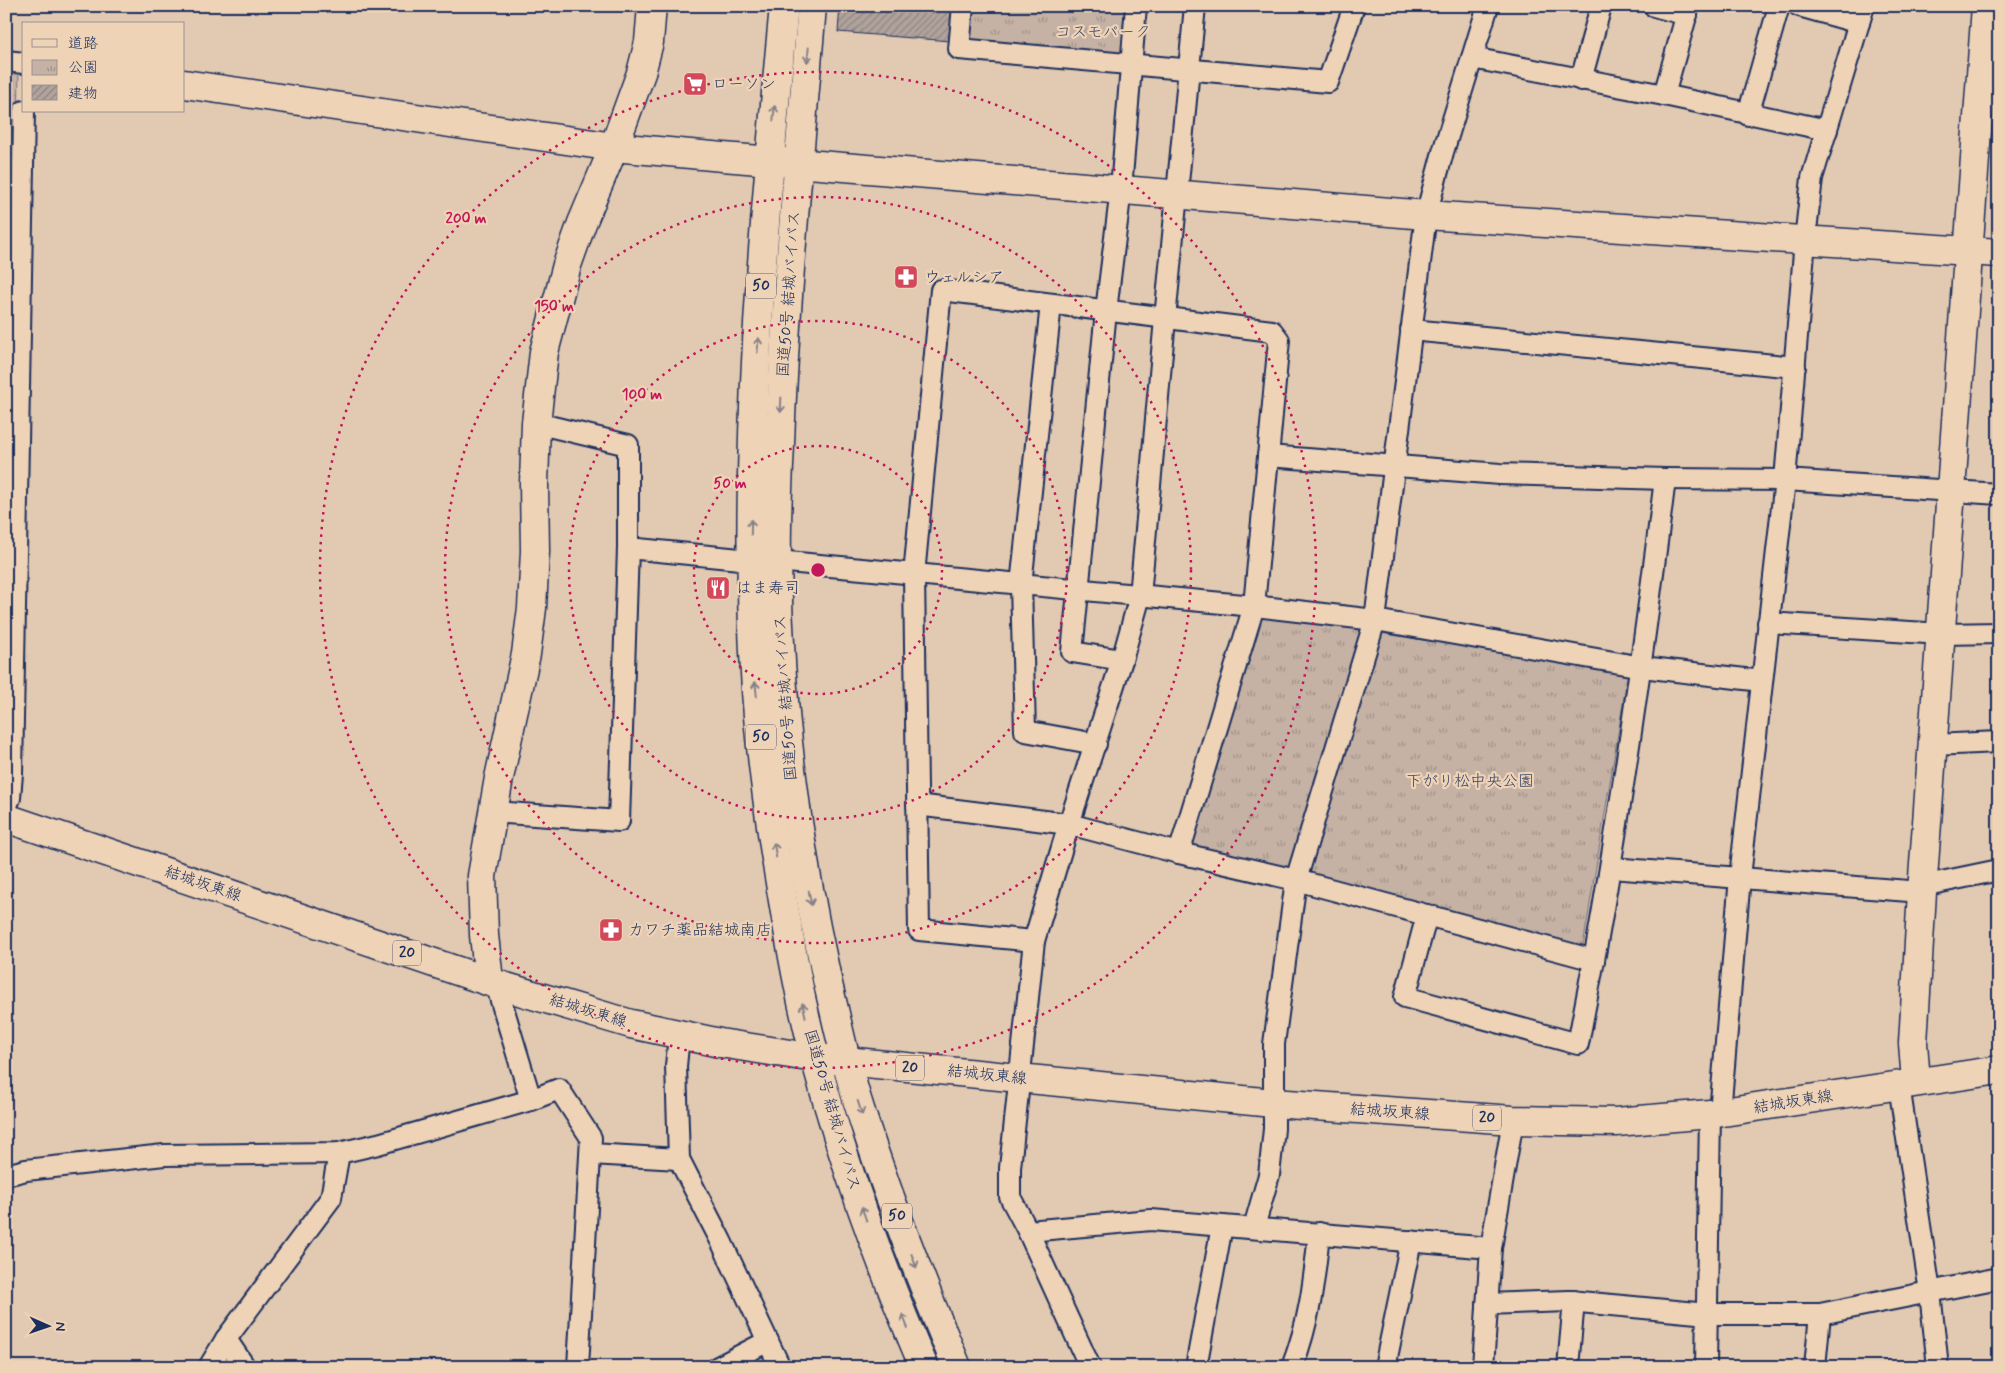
<svg xmlns="http://www.w3.org/2000/svg" width="2005" height="1373" viewBox="0 0 2005 1373" font-family="Mynerve,'Klee One',sans-serif">
<defs>
<pattern id="park-tufts" width="24" height="20" patternUnits="userSpaceOnUse" patternTransform="scale(1.25)"><rect width="24" height="20" fill="#c5b2a4"/><path d="M3 7l-1-3M5 7V3M7 7l1-3M15 17l-1-3M17 17v-4M19 17l1-3" fill="none" stroke="#9f9189"/></pattern>
<pattern id="building-hatch" width="6" height="6" patternUnits="userSpaceOnUse" patternTransform="scale(1.25)"><rect width="6" height="6" fill="#b1a39c"/><path d="M-1 1l2-2M0 6l6-6M5 7l2-2" fill="none" stroke="#8f8582"/></pattern>
</defs>
<rect width="100%" height="100%" fill="#e2c9b1"/>
<filter id="ink" filterUnits="userSpaceOnUse"><feTurbulence type="fractalNoise" baseFrequency=".02" numOctaves="2"/><feDisplacementMap in="SourceGraphic" scale="10" xChannelSelector="R" yChannelSelector="G"/><feConvolveMatrix kernelMatrix="1 2 1 2 8 2 1 2 1" color-interpolation-filters="sRGB"/></filter>
<g filter="url(#ink)">
<g fill="url(#park-tufts)" stroke="#707081">
<polygon points="967,6 1132,6 1127,59 963,46"/>
<polygon points="6,65 19,66 9,777 6,792"/>
<polygon points="1262,614 1628,673 1583,946 1192,846"/>
</g>
<polygon fill="url(#building-hatch)" stroke="#1b2f5e" points="840,6 953,6 950,41 838,32"/>
<g fill="none" stroke-linecap="round" stroke-linejoin="round">
<defs>
<g id="street">
<polyline points="963,6 959,49 1328,82 1354,6"/>
<polyline points="1654,6 1687,15"/>
<polyline points="1799,6 1859,23"/>
<polyline points="1472,58 1664,95 1827,130"/>
<polyline points="6,61 24,63"/>
<polyline points="1581,80 1601,6"/>
<polyline points="1664,95 1689,6"/>
<polyline points="1748,115 1779,6"/>
<polyline points="1051,304 1021,585 1025,731 1096,744"/>
<polyline points="1411,330 1795,367"/>
<polyline points="1268,456 1500,474 1665,479 1785,480 1999,494"/>
<polyline points="628,548 750,560"/>
<polyline points="777,561 1254,606 1375,620 1642,667 1762,681"/>
<polyline points="1768,623 1942,634 1999,633"/>
<polyline points="1122,660 1072,652 1106,311 1121,189 1136,6"/>
<polyline points="1933,745 1999,742"/>
<path d="M 917,805 L 1069,824 L 1179,853 L 1296,880 L 1594,960 C 1623,800 1645,640 1665,479"/>
<polyline points="6,808 10,798 12,774 24,111"/>
<polyline points="493,812 619,821 628,548 628,445 536,423"/>
<polyline points="1611,868 1922,892"/>
<polyline points="1922,886 1999,870"/>
<polyline points="1427,915 1405,997 1578,1044 1594,960"/>
<polyline points="1034,941 919,930 914,575 941,290 1272,331 1279,340 1254,606 1179,853"/>
<polyline points="496,984 531,1100"/>
<polyline points="679,1036 676,1066 679,1159 721,1241 780,1367"/>
<polyline points="1899,1085 1930,1292 1938,1367"/>
<polyline points="1720,1113 1740,877 1785,480 1805,240 1812,178 1864,6"/>
<polyline points="591,1154 679,1159"/>
<polyline points="6,1175 26,1170 164,1155 339,1153 378,1144 531,1100 559,1089 591,1138 578,1367"/>
<polyline points="1254,1227 1269,1175 1274,1129 1274,1044 1296,880 1375,620 1426,215 1443,152 1488,6"/>
<polyline points="1028,1231 1010,1197 1010,1168 1034,941 1069,824 1122,660 1140,596 1165,319 1195,6"/>
<polyline points="1487,1304 1569,1301 1708,1314 1820,1314 1999,1278"/>
<polyline points="226,1339 245,1367"/>
<polyline points="209,1367 226,1339 331,1198 339,1153"/>
<polyline points="718,1367 768,1341"/>
<polyline points="1090,1367 1028,1231 1151,1220 1491,1248"/>
<polyline points="1196,1367 1222,1226"/>
<path d="M 1292,1367 C 1310,1320 1314,1282 1319,1233"/>
<polyline points="1385,1367 1411,1241"/>
<polyline points="1483,1367 1491,1248 1513,1120"/>
<polyline points="1568,1367 1574,1301"/>
<polyline points="1706,1367 1710,1114"/>
<polyline points="1815,1367 1820,1314"/>
</g>
<g id="secondary">
<polyline points="184,84 614,147 723,157 1426,215 1999,253"/>
<polyline points="489,981 484,935 482,876 499,778 526,654 532,608 535,551 534,484 536,423 544,352 567,265 582,223 614,147 641,73 649,42 652,6"/>
<polyline points="1916,1082 1913,1043 1922,892 1986,6"/>
</g>
<polyline id="primary" points="6,818 496,984 631,1024 720,1043 815,1058 1273,1103 1513,1120 1561,1121 1616,1122 1710,1114 1999,1070"/>
<g id="highway">
<path d="M 784,6 C 763,228 743,451 755,673 C 758,733 766,794 775,853 C 784,906 792,959 804,1011 C 831,1133 875,1252 924,1367"/>
<path d="M 812,6 C 800,152 785,298 780,444 C 778,484 776,523 777,563 C 779,705 797,846 828,984 C 838,1025 846,1066 859,1106 C 887,1195 921,1281 957,1367"/>
</g>
</defs>
<use href="#street" stroke="#1b2f5e" stroke-width="24"/>
<use href="#secondary" stroke="#1b2f5e" stroke-width="31"/>
<use href="#primary" stroke="#1b2f5e" stroke-width="31"/>
<use href="#highway" stroke="#1b2f5e" stroke-width="31"/>
<use href="#street" stroke="#efd3b6" stroke-width="20"/>
<use href="#secondary" stroke="#efd3b6" stroke-width="28"/>
<use href="#primary" stroke="#efd3b6" stroke-width="28"/>
<use href="#highway" stroke="#efd3b6" stroke-width="28"/>
</g>
<defs><path id="oneway-shaft" d="M-6 0H5M1.5-3L5.5 0L1.5 3" fill="none" stroke-width="1.6" stroke-linecap="round" stroke-linejoin="round" transform="scale(1.25)"/></defs>
<g stroke="#85818a">
<use href="#oneway-shaft" transform="translate(808 55) rotate(95)"/>
<use href="#oneway-shaft" transform="translate(774 113) rotate(-85)"/>
<use href="#oneway-shaft" transform="translate(758 345) rotate(-86)"/>
<use href="#oneway-shaft" transform="translate(781 405) rotate(92)"/>
<use href="#oneway-shaft" transform="translate(751 527) rotate(-89)"/>
<use href="#oneway-shaft" transform="translate(756 689) rotate(-96)"/>
<use href="#oneway-shaft" transform="translate(775 850) rotate(-99)"/>
<use href="#oneway-shaft" transform="translate(810 898) rotate(80)"/>
<use href="#oneway-shaft" transform="translate(804 1010) rotate(-103)"/>
<use href="#oneway-shaft" transform="translate(860 1108) rotate(72)"/>
<use href="#oneway-shaft" transform="translate(864 1214) rotate(-110)"/>
<use href="#oneway-shaft" transform="translate(914 1261) rotate(70)"/>
<use href="#oneway-shaft" transform="translate(905 1321) rotate(-112)"/>
</g>
</g>
<g fill="none" stroke="#c2185b" stroke-width="2.5" stroke-dasharray="2.5 5">
<circle cx="818" cy="570" r="124"/>
<circle cx="818" cy="570" r="249"/>
<circle cx="818" cy="570" r="373"/>
<circle cx="818" cy="570" r="498"/>
</g>
<defs>
<symbol id="supermarket-square" viewBox="-11 -11 22 22"><rect x="-9" y="-9" width="18" height="18" rx="4" fill="#d1495b" stroke="#efd3b6"/><path d="M-6-5.5h2.5l.6 2H6L4.5 2H-2.5L-4.4-4H-6ZM-1.5 3.2a1.3 1.3 0 1 0 .1 0ZM3 3.2a1.3 1.3 0 1 0 .1 0Z" fill="#fff"/></symbol>
<symbol id="pharmacy-square" viewBox="-11 -11 22 22"><rect x="-9" y="-9" width="18" height="18" rx="4" fill="#d1495b" stroke="#efd3b6"/><path d="M-2-6h4v4h4v4h-4v4h-4v-4h-4v-4h4Z" fill="#fff"/></symbol>
<symbol id="restaurant-square" viewBox="-11 -11 22 22"><rect x="-9" y="-9" width="18" height="18" rx="4" fill="#d1495b" stroke="#efd3b6"/><path d="M-5-6h1v4h1v-4h1v4h1v-4h1v5L-1.5 .5V6h-2V.5L-5-1ZM5-6V6H3V1.5H1.5Q1.5-4 5-6Z" fill="#fff"/></symbol>
</defs>
<g fill-rule="evenodd">
<use href="#supermarket-square" x="681" y="70" width="28" height="28"/>
<use href="#pharmacy-square" x="892" y="263" width="28" height="28"/>
<use href="#restaurant-square" x="704" y="574" width="28" height="28"/>
<use href="#pharmacy-square" x="597" y="916" width="28" height="28"/>
</g>
<g text-anchor="middle" dominant-baseline="central" stroke-width="4.5" stroke-linejoin="round" paint-order="stroke">
<g fill="#efd3b6" stroke="#5b6078" stroke-width="1">
<rect x="746" y="273.5" width="30" height="25" rx="4"/>
<rect x="746" y="724.5" width="30" height="25" rx="4"/>
<rect x="393" y="940.5" width="28" height="25" rx="4"/>
<rect x="896" y="1055.5" width="28" height="25" rx="4"/>
<rect x="1473" y="1105.5" width="28" height="25" rx="4"/>
<rect x="882" y="1203.5" width="30" height="25" rx="4"/>
</g>
<g font-size="15" font-weight="bold" fill="#1b2f5e">
<text x="761" y="286">50</text>
<text x="761" y="737">50</text>
<text x="407" y="953">20</text>
<text x="910" y="1068">20</text>
<text x="1487" y="1118">20</text>
<text x="897" y="1216">50</text>
</g>
<g font-size="16" fill="#344368" stroke="#efd3b6">
<text x="1103" y="32">コスモパーク</text>
<text x="1470" y="781">下がり松中央公園</text>
</g>
<g font-size="16" fill="#1b2f5e" stroke="#efd3b6" text-anchor="start">
<text x="712" y="84">ローソン</text>
<text x="924" y="277">ウェルシア</text>
<text x="736" y="588">はま寿司</text>
<text x="628" y="930">カワチ薬品結城南店</text>
</g>
<g font-size="16" fill="#1b2f5e" stroke="#efd3b6">
<text transform="translate(789 294) rotate(-86)">国道50号 結城バイパス</text>
<text transform="translate(786 698) rotate(-94)">国道50号 結城バイパス</text>
<text transform="translate(203 884) rotate(19)">結城坂東線</text>
<text transform="translate(588 1011) rotate(17)">結城坂東線</text>
<text transform="translate(987 1075) rotate(6)">結城坂東線</text>
<text transform="translate(1793 1102) rotate(-9)">結城坂東線</text>
<text transform="translate(832 1110) rotate(74)">国道50号 結城バイパス</text>
<text transform="translate(1390 1112) rotate(4)">結城坂東線</text>
</g>
</g>
<circle cx="818" cy="570" r="8" fill="#c2185b" stroke="#efd3b6" stroke-width="2.5"/>
<g font-size="15" text-anchor="middle" font-weight="bold" fill="#c2185b" stroke="#efd3b6" stroke-width="4.5" stroke-linejoin="round" paint-order="stroke">
<text x="466" y="223">200 m</text>
<text x="554" y="311">150 m</text>
<text x="642" y="399">100 m</text>
<text x="730" y="488">50 m</text>
</g>
<rect width="2005" height="1373" fill="none" stroke="#efd3b6" stroke-width="25"/>
<rect x="12" y="12" width="1980" height="1348" fill="none" stroke="#1b2f5e" stroke-width="2" filter="url(#ink)"/>
<rect x="22" y="22" width="162" height="90" fill="#efd3b6" stroke="#9a9193"/>
<rect x="32" y="39" width="25" height="8" fill="#efd3b6" stroke="#9a9193"/>
<text x="68" y="48" font-size="15" fill="#1b2f5e">道路</text>
<rect x="32" y="60" width="25" height="15" fill="url(#park-tufts)" stroke="#9a9193"/>
<text x="68" y="72" font-size="15" fill="#1b2f5e">公園</text>
<rect x="32" y="85" width="25" height="15" fill="url(#building-hatch)" stroke="#9a9193"/>
<text x="68" y="98" font-size="15" fill="#1b2f5e">建物</text>
<g transform="translate(48 1326) rotate(92)" stroke="#efd3b6" stroke-width="4" paint-order="stroke">
<path d="M0-4L9 19L0 12L-9 19Z" fill="#1b2f5e"/>
<text y="-8" font-size="14" font-weight="bold" text-anchor="middle" fill="#1b2f5e">N</text>
</g>
</svg>
